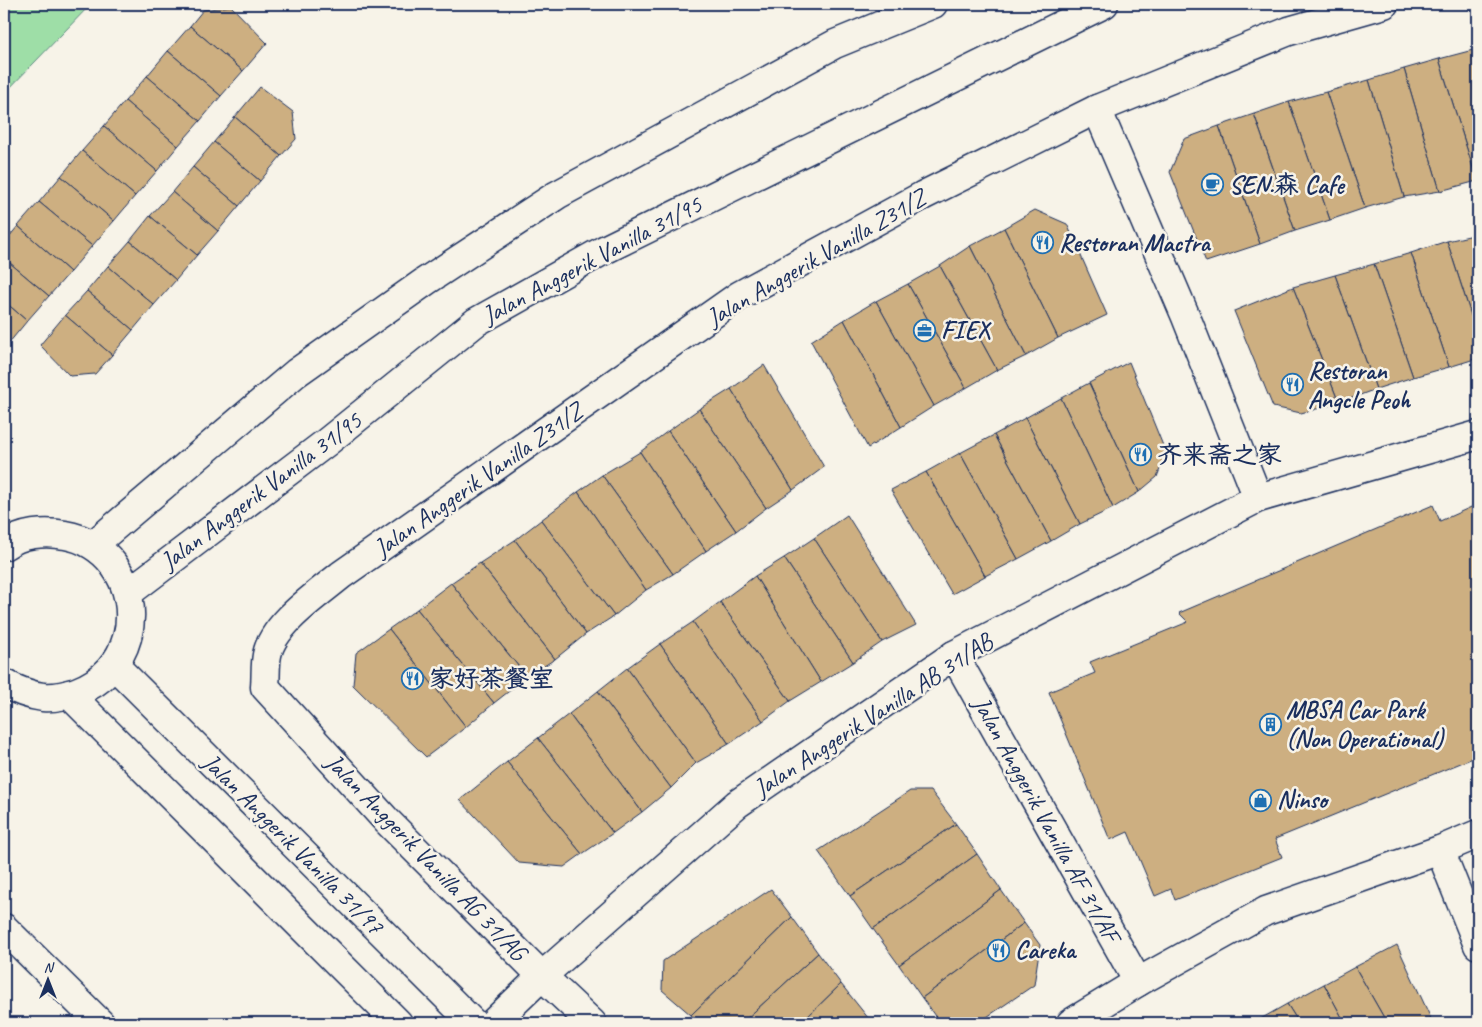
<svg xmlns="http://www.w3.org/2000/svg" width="1482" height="1027" viewBox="0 0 1482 1027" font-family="Caveat,'LXGW WenKai TC',sans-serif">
<rect width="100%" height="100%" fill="#f7f3e8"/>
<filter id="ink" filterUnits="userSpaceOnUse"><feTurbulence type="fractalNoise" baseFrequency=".02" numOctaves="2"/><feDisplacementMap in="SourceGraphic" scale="10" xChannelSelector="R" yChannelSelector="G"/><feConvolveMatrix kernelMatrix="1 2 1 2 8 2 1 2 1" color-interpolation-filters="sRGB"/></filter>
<g filter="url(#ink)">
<polygon fill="#9edea7" stroke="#5c8682" points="4,4 91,4 4,94"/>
<g fill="#cdaf81" stroke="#1b2f5e">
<polygon points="231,6 267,43 243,71 190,26 203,10"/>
<polygon points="190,26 243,71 221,96 168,51"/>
<polygon points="1473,50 1478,69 1478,181 1477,181 1439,59"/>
<polygon points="168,51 221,96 200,121 147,76"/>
<polygon points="1439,59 1477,181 1440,191 1404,69"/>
<polygon points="1404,69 1440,191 1404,197 1369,80"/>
<polygon points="147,76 200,121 178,146 125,101"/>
<polygon points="1369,80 1404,197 1365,208 1326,92"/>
<polygon points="260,87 293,112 296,139 281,156 235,117"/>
<polygon points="1326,92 1365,208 1330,220 1289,102"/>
<polygon points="125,101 178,146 157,171 104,126"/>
<polygon points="1289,102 1330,220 1295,231 1254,114"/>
<polygon points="1254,114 1295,231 1260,244 1219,126"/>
<polygon points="235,117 281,156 260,181 214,142"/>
<polygon points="104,126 157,171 135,196 82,151"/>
<polygon points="1219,126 1260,244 1206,262 1170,172 1184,139"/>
<polygon points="214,142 260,181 239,206 193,167"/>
<polygon points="82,151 135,196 114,221 61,176"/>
<polygon points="193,167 239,206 218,231 172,192"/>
<polygon points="61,176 114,221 92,246 39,202"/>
<polygon points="172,192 218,231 197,255 150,216"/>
<polygon points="39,202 92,246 70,272 18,226"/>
<polygon points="1035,210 1067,224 1107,315 1058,338 1004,228"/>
<polygon points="150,216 197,255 176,280 130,241"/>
<polygon points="18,226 70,272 49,296 4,258 4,243"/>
<polygon points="1004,228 1058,338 1026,356 970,246"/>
<polygon points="1478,234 1478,337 1447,241"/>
<polygon points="130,241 176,280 154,305 108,266"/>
<polygon points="1447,241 1478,337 1478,358 1449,367 1411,253"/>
<polygon points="970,246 1026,356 997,370 940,266"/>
<polygon points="1411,253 1449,367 1413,377 1374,264"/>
<polygon points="4,258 49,296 27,321 4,301"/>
<polygon points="1374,264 1413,377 1376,389 1335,275"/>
<polygon points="108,266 154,305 133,330 87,291"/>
<polygon points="940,266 997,370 966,388 908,284"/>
<polygon points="1335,275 1376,389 1339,403 1293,287"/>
<polygon points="908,284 966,388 934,406 876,301"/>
<polygon points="1293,287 1339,403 1301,413 1273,407 1234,311"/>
<polygon points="87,291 133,330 112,355 65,315"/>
<polygon points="4,301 27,321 4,349"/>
<polygon points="876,301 934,406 901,427 844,320"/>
<polygon points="65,315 112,355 95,374 70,376 40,345"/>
<polygon points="844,320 901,427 868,448 811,341"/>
<polygon points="1129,362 1166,453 1157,477 1139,492 1089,383"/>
<polygon points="764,365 824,467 793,490 731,389"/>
<polygon points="1089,383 1139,492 1113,508 1061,398"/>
<polygon points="731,389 793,490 766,508 699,409"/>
<polygon points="1061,398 1113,508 1080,524 1025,418"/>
<polygon points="699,409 766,508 736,531 668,431"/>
<polygon points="1025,418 1080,524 1051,541 994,435"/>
<polygon points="668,431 736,531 706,551 640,452"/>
<polygon points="994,435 1051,541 1018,559 960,453"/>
<polygon points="640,452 706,551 673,574 602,475"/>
<polygon points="960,453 1018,559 985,576 926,472"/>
<polygon points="926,472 985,576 952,594 891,490"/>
<polygon points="602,475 673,574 646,590 578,492"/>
<polygon points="578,492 646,590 614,616 541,520"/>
<polygon points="1478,504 1478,756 1275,839 1282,857 1175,900 1171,889 1155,896 1128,832 1110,840 1049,692 1095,673 1090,662 1188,622 1179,613 1433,505 1440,521"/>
<polygon points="847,515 916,625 882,642 814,538"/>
<polygon points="541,520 614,616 586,634 515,540"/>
<polygon points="814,538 882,642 853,662 784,558"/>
<polygon points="515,540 586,634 555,659 480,563"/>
<polygon points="784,558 853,662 821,682 755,576"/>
<polygon points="480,563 555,659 527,677 451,583"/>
<polygon points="755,576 821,682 790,701 720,602"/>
<polygon points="451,583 527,677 494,703 417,609"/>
<polygon points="720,602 790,701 763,721 693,622"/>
<polygon points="417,609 494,703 466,727 389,629"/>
<polygon points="693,622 763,721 729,744 660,644"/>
<polygon points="389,629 466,727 426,757 353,685 356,653"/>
<polygon points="660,644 729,744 696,763 627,668"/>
<polygon points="627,668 696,763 671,788 598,691"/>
<polygon points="598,691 671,788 642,812 569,714"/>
<polygon points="569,714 642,812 613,833 538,738"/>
<polygon points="538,738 613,833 582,854 507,762"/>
<polygon points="507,762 582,854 564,867 519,863 460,800"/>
<polygon points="910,791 931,791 956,824 850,896 818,851"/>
<polygon points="956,824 977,854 873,929 850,896"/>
<polygon points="977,854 1001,890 899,965 873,929"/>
<polygon points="771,889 792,917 691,1015 662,990 663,961"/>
<polygon points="1001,890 1024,923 922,998 899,965"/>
<polygon points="792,917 818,953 742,1023 698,1023 691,1015"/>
<polygon points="1024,923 1040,945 1034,985 978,1023 940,1023 922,998"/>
<polygon points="1397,945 1433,1023 1387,1023 1355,967"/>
<polygon points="818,953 841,984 801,1023 742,1023"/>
<polygon points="1355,967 1387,1023 1345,1023 1324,984"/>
<polygon points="841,984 869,1019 864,1023 801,1023"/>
<polygon points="1324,984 1345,1023 1299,1023 1287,1004"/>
<polygon points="1287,1004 1299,1023 1259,1023 1257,1021"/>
</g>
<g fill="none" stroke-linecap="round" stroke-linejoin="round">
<defs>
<g id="minor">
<polyline points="1097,109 1186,317 1258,498"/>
<polyline points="954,655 1138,982"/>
<polyline points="1440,850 1478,945"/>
<polyline points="4,928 100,1023"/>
<polyline points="493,1023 542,976 737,804 954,655 1258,498 1478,435"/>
<path d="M 592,1023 L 542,976 L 387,821 L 265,687 C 266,676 265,665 267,655 C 273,624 317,595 341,575 L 740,295 L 922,196 L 1097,109 L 1289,31 L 1384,4"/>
<polyline points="1071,1023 1138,982 1266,911 1440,850 1478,834"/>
</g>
<g id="tertiary">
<polyline points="93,545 296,373 426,281 557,195 835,44 933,4"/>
<path d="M 4,546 C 21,533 45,531 65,535 C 84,538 102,549 113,564 C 146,608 130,673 76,692 C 67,695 53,698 43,697 C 28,695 16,690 4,683"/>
<polyline points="128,593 327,442 476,322 604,250 1104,4"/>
<polyline points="114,665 473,1023"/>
<polyline points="69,694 398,1023"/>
</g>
</defs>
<use href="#minor" stroke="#1b2f5e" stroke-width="31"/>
<use href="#tertiary" stroke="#1b2f5e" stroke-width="31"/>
<use href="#minor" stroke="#f7f3e8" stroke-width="28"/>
<use href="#tertiary" stroke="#f7f3e8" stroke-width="28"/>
</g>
</g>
<defs>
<symbol id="cafe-ring" viewBox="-11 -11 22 22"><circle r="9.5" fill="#f7f3e8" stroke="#1f6fb2" stroke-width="1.5"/><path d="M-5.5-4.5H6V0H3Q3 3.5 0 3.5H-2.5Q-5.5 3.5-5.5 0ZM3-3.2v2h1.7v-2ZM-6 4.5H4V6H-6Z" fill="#1f6fb2"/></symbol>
<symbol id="restaurant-ring" viewBox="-11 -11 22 22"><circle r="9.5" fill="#f7f3e8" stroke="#1f6fb2" stroke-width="1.5"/><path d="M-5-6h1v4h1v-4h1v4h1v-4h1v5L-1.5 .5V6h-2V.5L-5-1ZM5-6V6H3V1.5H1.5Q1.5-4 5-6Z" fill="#1f6fb2"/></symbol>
<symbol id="office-ring" viewBox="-11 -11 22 22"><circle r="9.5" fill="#f7f3e8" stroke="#1f6fb2" stroke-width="1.5"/><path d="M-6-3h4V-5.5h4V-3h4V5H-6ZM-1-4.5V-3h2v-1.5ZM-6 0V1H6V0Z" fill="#1f6fb2"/></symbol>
<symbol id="building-ring" viewBox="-11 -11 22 22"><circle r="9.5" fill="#f7f3e8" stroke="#1f6fb2" stroke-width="1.5"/><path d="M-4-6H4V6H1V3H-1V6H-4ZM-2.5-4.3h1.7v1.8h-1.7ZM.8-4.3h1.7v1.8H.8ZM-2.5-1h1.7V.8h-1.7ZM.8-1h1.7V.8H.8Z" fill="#1f6fb2"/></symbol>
<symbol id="shop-ring" viewBox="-11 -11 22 22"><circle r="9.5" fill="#f7f3e8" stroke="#1f6fb2" stroke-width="1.5"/><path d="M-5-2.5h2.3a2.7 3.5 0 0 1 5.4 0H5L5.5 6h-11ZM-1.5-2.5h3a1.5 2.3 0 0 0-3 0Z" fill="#1f6fb2"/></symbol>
</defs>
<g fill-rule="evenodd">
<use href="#cafe-ring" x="1200" y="172" width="25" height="25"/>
<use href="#restaurant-ring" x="1030" y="230" width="25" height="25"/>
<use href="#office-ring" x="912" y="318" width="25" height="25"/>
<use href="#restaurant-ring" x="1280" y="372" width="25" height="25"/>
<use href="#restaurant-ring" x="1128" y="442" width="25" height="25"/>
<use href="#restaurant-ring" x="400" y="666" width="25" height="25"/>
<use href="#building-ring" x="1258" y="712" width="25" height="25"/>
<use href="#shop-ring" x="1248" y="788" width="25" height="25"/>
<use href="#restaurant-ring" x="986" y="938" width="25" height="25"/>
</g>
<g text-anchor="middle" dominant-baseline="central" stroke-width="5" stroke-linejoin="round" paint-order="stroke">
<g font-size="25" font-weight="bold" fill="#1b2f5e" stroke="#f7f3e8" text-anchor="start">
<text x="1229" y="185">SEN.森 Cafe</text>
<text x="1059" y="243">Restoran Mactra</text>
<text x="941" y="330">FIEX</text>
<text x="1308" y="371">Restoran<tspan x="1308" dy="29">Angcle Peoh</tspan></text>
<text x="1157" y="455">齐来斋之家</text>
<text x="429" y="679">家好茶餐室</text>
<text x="1286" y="710">MBSA Car Park<tspan x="1286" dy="29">(Non Operational)</tspan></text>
<text x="1277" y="800">Ninso</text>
<text x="1015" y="950">Careka</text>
</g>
<g font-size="25" fill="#1b2f5e" stroke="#f7f3e8">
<text transform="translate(816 258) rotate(-30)">Jalan Anggerik Vanilla Z31/Z</text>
<text transform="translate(592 260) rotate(-28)">Jalan Anggerik Vanilla 31/95</text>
<text transform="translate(478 480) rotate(-35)">Jalan Anggerik Vanilla Z31/Z</text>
<text transform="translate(261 491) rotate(-37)">Jalan Anggerik Vanilla 31/95</text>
<text transform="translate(873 715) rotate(-33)">Jalan Anggerik Vanilla AB 31/AB</text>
<text transform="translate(1046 819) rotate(61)">Jalan Anggerik Vanilla AF 31/AF</text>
<text transform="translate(293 844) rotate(45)">Jalan Anggerik Vanilla 31/97</text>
<text transform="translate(426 857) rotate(46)">Jalan Anggerik Vanilla AG 31/AG</text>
</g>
</g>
<rect width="1482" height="1027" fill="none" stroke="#f7f3e8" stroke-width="20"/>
<rect x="10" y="10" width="1462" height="1007" fill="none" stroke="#1b2f5e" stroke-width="2" filter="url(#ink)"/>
<g transform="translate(48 980)" stroke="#f7f3e8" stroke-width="4" paint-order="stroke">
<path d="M0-4L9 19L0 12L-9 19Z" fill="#1b2f5e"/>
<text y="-8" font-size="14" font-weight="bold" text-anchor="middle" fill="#1b2f5e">N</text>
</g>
</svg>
